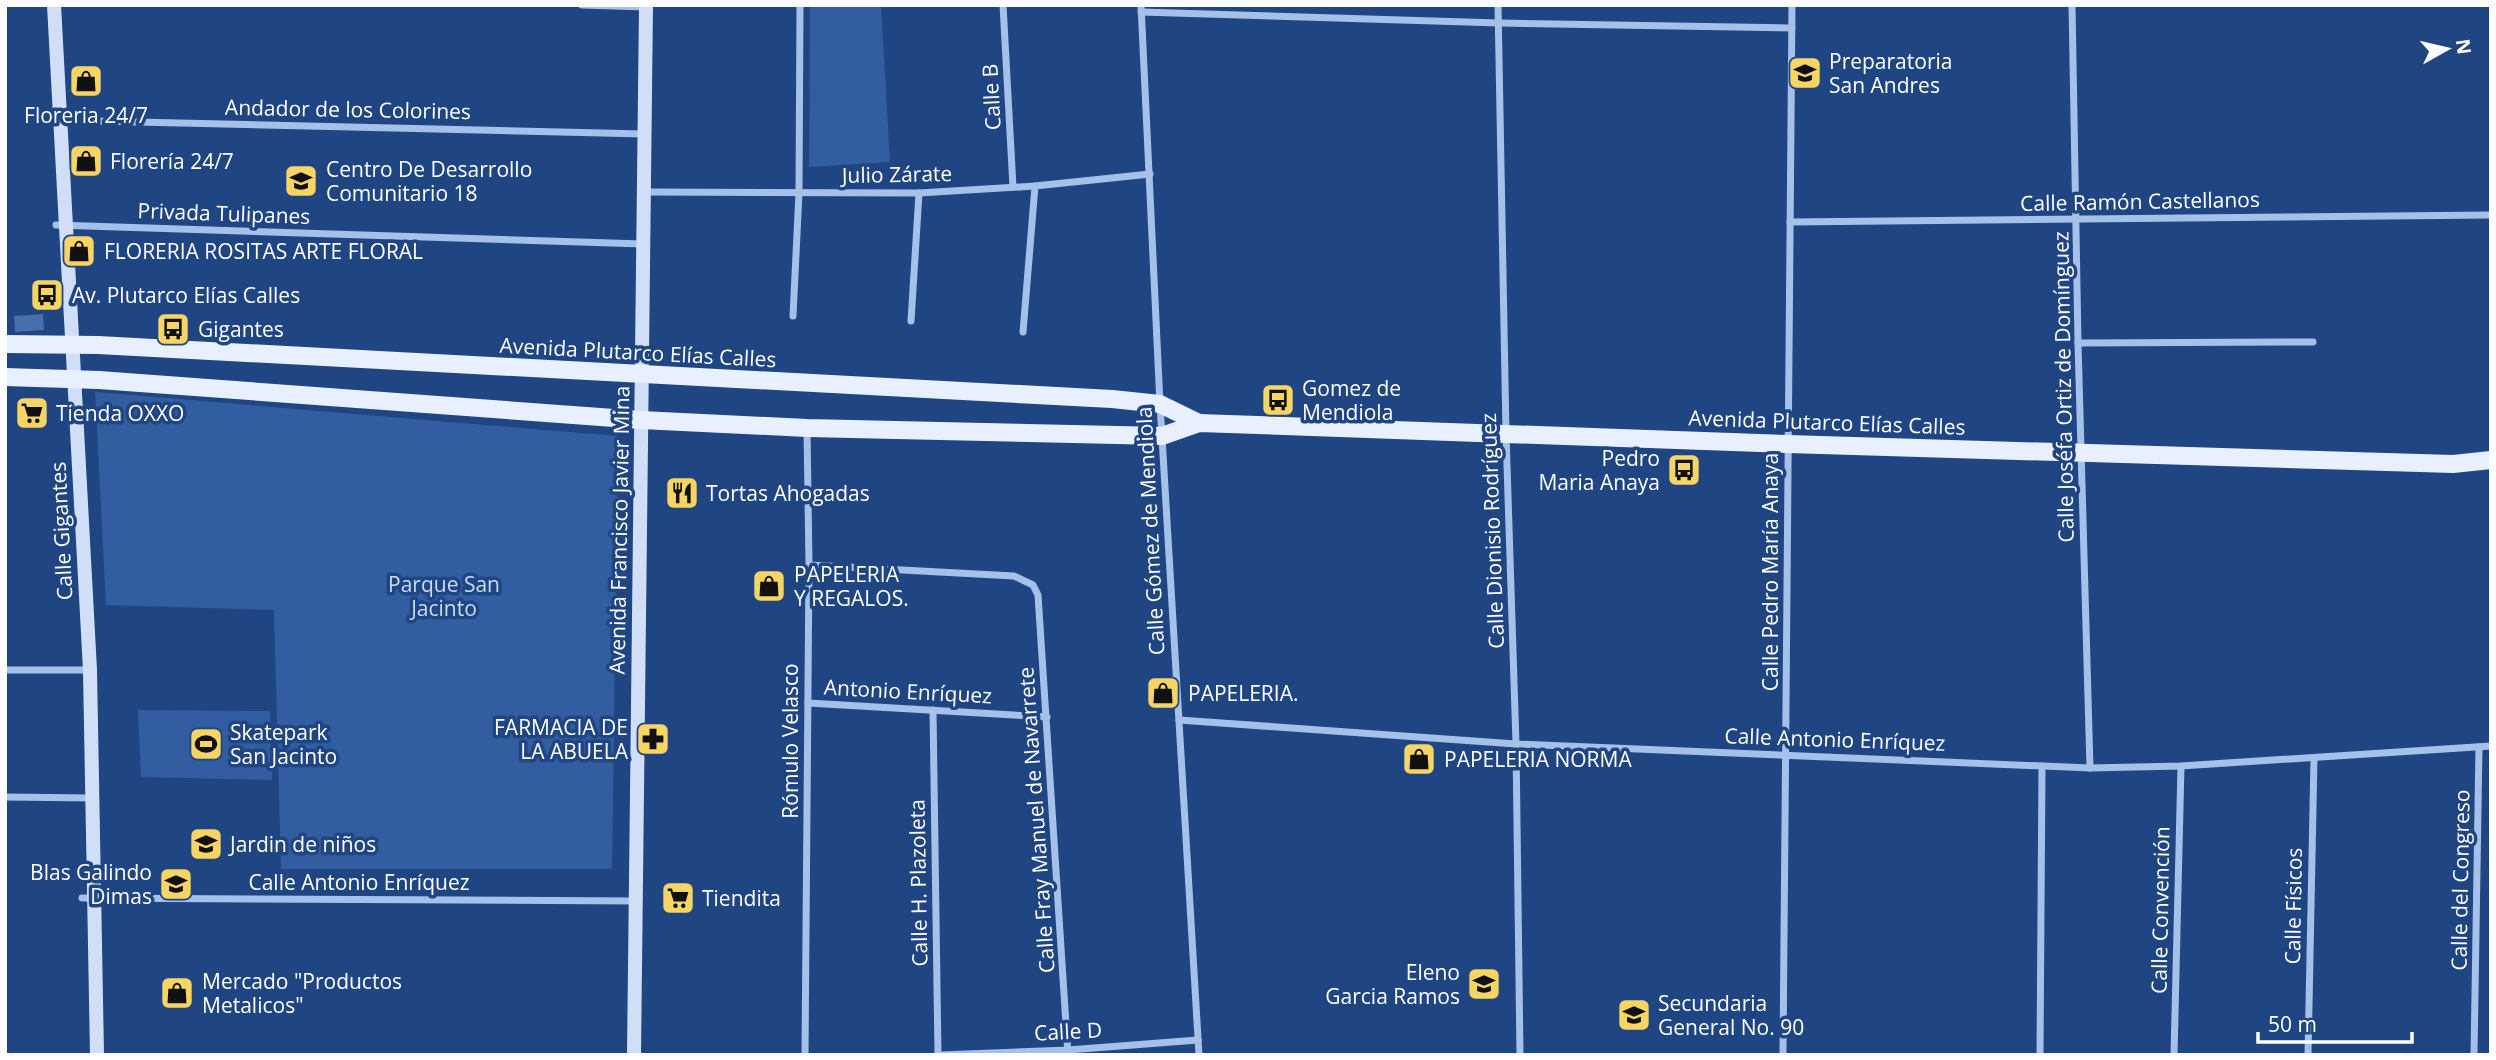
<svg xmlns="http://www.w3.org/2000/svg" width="2496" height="1060" viewBox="0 0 2496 1060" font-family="'Open Sans',sans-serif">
<rect width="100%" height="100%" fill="#1f4582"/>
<g fill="#325da0">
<polygon points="810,5 881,5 890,162 809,167"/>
<polygon points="95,392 618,436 612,869 281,869 274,610 106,605"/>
<polygon points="138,710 270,711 272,780 141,777"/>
</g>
<polygon fill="#476fab" points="43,314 44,330 15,332 14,316"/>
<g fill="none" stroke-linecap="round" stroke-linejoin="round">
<g stroke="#a5c0e9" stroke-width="7">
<polyline points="582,5 646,7"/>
<polyline points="1003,5 1013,187"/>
<polyline points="1141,5 1160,404 1199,1055"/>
<polyline points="1498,5 1506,434 1516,744 1520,1055"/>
<polyline points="2072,5 2078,343 2090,768"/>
<polyline points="1141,12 1499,23 1792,28"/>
<polyline points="50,120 644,134"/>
<polyline points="644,192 919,193 1035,186 1150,174"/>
<polyline points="1790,222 2491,215"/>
<polyline points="56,225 643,244"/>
<polyline points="793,316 799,193 800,5"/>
<polyline points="911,321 919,193"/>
<polyline points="1023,332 1035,186"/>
<polyline points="2078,343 2313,342"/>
<polyline points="809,565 1014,576 1033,585 1038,595 1068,1055"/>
<polyline points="5,670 90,670"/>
<polyline points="808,703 1047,717"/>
<polyline points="933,710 938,1055"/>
<polyline points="1179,720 1516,744 2090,768 2181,766 2491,746"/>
<polyline points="5,797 92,798"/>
<polyline points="82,898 635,901"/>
<polyline points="805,1055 809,565 807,428"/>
<polyline points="940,1055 1068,1050 1198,1040"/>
<polyline points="1783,1055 1792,5"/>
<polyline points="2040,1055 2042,766"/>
<polyline points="2174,1055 2181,766"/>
<polyline points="2308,1055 2314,758"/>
<polyline points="2474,1055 2479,747"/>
</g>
<g stroke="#d0dff7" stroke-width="14">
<polyline points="54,5 90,670 97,1055"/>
<polyline points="634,1055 646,5"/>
</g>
<g stroke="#e8effe" stroke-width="18">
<polyline points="5,344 98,345 1112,399 1160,404 1199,423"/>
<polyline points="5,377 99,380 641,420 807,428 1162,436 1199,423 1788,444 2453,464 2491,460"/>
</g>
</g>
<defs>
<symbol id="university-square" viewBox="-11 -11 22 22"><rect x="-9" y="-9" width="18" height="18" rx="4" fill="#f7d564" stroke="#1f4582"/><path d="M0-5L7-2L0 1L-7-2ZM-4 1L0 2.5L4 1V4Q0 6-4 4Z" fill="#111"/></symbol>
<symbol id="shop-square" viewBox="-11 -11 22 22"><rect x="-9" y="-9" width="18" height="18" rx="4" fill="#f7d564" stroke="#1f4582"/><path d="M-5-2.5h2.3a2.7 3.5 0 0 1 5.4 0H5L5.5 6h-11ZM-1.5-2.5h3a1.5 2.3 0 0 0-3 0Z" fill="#111"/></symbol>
<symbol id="school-square" viewBox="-11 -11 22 22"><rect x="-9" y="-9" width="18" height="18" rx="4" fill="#f7d564" stroke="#1f4582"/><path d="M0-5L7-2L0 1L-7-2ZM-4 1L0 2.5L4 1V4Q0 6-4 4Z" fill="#111"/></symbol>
<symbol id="bus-square" viewBox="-11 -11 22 22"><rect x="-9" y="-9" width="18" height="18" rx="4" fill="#f7d564" stroke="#1f4582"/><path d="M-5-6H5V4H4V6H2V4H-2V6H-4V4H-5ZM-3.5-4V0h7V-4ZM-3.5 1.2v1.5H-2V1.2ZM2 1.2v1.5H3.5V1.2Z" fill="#111"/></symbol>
<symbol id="supermarket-square" viewBox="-11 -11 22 22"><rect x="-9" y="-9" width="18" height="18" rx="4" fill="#f7d564" stroke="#1f4582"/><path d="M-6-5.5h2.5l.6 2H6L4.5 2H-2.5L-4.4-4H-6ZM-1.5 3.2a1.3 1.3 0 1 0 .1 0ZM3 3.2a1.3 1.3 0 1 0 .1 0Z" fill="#111"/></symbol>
<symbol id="restaurant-square" viewBox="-11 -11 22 22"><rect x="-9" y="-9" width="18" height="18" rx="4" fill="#f7d564" stroke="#1f4582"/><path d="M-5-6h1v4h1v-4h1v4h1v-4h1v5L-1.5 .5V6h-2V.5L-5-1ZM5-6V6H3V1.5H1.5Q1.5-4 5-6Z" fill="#111"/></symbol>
<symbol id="pharmacy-square" viewBox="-11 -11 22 22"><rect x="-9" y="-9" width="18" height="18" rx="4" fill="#f7d564" stroke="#1f4582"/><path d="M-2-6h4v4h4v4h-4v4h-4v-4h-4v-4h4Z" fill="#111"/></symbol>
<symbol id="stadium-square" viewBox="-11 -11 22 22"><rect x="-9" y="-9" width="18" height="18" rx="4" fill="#f7d564" stroke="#1f4582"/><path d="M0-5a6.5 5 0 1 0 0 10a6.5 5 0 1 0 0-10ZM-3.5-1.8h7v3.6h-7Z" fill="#111"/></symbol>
</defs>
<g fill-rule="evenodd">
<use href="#university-square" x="1786" y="54" width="38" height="38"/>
<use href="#shop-square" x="67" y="62" width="38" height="38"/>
<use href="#shop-square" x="67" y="142" width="38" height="38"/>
<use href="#school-square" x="282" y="162" width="38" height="38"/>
<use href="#shop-square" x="60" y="232" width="38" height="38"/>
<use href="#bus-square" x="28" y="276" width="38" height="38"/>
<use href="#bus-square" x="154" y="310" width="38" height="38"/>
<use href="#bus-square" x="1259" y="381" width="38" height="38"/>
<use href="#supermarket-square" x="13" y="394" width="38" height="38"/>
<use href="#bus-square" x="1665" y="451" width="38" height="38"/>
<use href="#restaurant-square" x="663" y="474" width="38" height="38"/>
<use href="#shop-square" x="750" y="567" width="38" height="38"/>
<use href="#shop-square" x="1144" y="674" width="38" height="38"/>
<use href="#pharmacy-square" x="634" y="720" width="38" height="38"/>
<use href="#stadium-square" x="187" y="725" width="38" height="38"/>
<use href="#shop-square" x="1400" y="740" width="38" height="38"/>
<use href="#school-square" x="187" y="825" width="38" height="38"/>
<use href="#school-square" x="157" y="865" width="38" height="38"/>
<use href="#supermarket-square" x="659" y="879" width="38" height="38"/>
<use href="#school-square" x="1465" y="965" width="38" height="38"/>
<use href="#shop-square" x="158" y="974" width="38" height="38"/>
<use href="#school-square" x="1615" y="996" width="38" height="38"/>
</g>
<g text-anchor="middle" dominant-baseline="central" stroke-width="7" stroke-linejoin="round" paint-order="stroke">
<g font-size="21" fill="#fff" stroke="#1f4582" text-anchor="start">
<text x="1829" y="61">Preparatoria<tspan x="1829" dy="24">San Andres</tspan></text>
<text x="86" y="115" text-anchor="middle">Floreria 24/7</text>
<text x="110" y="161">Florería 24/7</text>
<text x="326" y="169">Centro De Desarrollo<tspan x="326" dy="24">Comunitario 18</tspan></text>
<text x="104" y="251">FLORERIA ROSITAS ARTE FLORAL</text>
<text x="72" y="295">Av. Plutarco Elías Calles</text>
<text x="198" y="329">Gigantes</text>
<text x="1302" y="388">Gomez de<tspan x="1302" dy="24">Mendiola</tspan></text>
<text x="56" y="413">Tienda OXXO</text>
<text x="1660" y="458" text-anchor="end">Pedro<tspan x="1660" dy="24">Maria Anaya</tspan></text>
<text x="706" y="493">Tortas Ahogadas</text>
<text x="794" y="574">PAPELERIA<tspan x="794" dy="24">Y REGALOS.</tspan></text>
<text x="1188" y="693">PAPELERIA.</text>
<text x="628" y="727" text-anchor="end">FARMACIA DE<tspan x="628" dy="24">LA ABUELA</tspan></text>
<text x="230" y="732">Skatepark<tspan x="230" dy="24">San Jacinto</tspan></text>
<text x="1444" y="759">PAPELERIA NORMA</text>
<text x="230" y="844">Jardin de niños</text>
<text x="152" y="872" text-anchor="end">Blas Galindo<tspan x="152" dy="24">Dimas</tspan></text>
<text x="702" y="898">Tiendita</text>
<text x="1460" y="972" text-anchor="end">Eleno<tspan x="1460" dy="24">Garcia Ramos</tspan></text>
<text x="202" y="981">Mercado "Productos<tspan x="202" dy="24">Metalicos"</tspan></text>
<text x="1658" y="1003">Secundaria<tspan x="1658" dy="24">General No. 90</tspan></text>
</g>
<g font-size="21" fill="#fff" stroke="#1f4582">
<text transform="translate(991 97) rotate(-93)">Calle B</text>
<text transform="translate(348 109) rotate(1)">Andador de los Colorines</text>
<text transform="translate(897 174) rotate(-1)">Julio Zárate</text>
<text transform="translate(2140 201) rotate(-1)">Calle Ramón Castellanos</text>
<text transform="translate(224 213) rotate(2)">Privada Tulipanes</text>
<text transform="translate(638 352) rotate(3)">Avenida Plutarco Elías Calles</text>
<text transform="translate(2063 387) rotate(-91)">Calle Joséfa Ortiz de Domínguez</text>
<text transform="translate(1827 422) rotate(2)">Avenida Plutarco Elías Calles</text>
<text transform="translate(619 530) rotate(-89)">Avenida Francisco Javier Mina</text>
<text transform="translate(61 531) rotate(-93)">Calle Gigantes</text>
<text transform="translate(1150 531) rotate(-93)">Calle Gómez de Mendiola</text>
<text transform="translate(1492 531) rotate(-92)">Calle Dionisio Rodríguez</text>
<text transform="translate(1770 572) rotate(-90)">Calle Pedro María Anaya</text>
<text transform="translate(908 691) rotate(3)">Antonio Enríquez</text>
<text transform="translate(1835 739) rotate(2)">Calle Antonio Enríquez</text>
<text transform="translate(790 741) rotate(-90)">Rómulo Velasco</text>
<text transform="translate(1036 820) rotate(-94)">Calle Fray Manuel de Navarrete</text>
<text transform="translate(2460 880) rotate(-89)">Calle del Congreso</text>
<text x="359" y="882">Calle Antonio Enríquez</text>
<text transform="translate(918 883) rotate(-91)">Calle H. Plazoleta</text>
<text transform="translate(2293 906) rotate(-89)">Calle Físicos</text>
<text transform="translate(2160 910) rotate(-89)">Calle Convención</text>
<text transform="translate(1068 1031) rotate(-3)">Calle D</text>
</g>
<g font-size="21" fill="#c9dbf7" stroke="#1f4582">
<text x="444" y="584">Parque San<tspan x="444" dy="24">Jacinto</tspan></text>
</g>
</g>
<rect width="2496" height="1060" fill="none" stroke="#ffffff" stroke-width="14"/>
<g transform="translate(2447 49) rotate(82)" stroke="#1f4582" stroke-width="5" paint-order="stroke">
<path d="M0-5L12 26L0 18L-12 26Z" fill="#ffffff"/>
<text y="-10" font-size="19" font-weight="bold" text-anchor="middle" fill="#ffffff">N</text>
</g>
<path d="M2258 1032v10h154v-10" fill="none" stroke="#ffffff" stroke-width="3.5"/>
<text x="2268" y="1032" font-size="21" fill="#ffffff" stroke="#1f4582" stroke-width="5" paint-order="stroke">50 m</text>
</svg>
